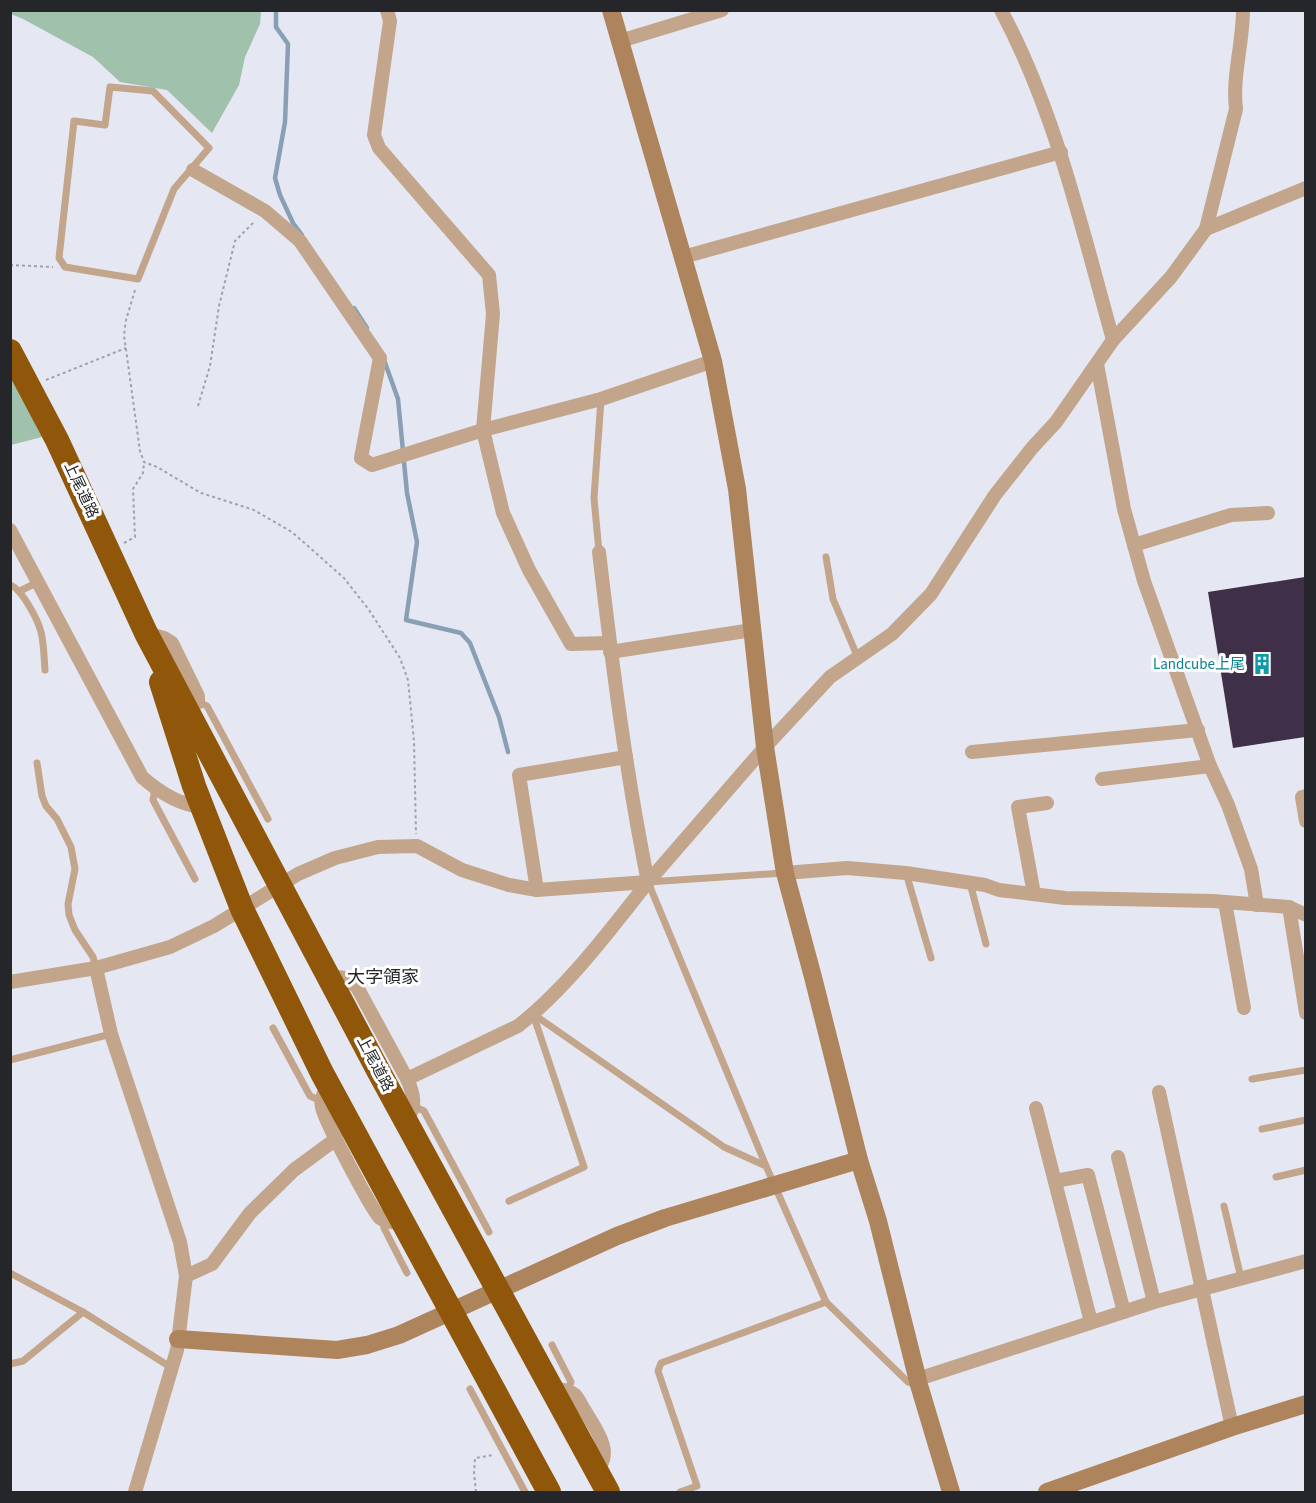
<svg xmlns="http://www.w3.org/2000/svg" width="1316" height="1503" viewBox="0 0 1316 1503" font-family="'Source Sans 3','Noto Sans JP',sans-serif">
<rect width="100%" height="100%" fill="#e5e7f3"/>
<g fill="#a0c1ac">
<polygon points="11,10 261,10 261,11 260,24 245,57 239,85 212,133 167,90 120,82 93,57 23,19 11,14"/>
<polygon points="10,373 42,437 11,445 10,445"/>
</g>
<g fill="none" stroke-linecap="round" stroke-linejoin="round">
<g stroke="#89a0b4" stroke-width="4.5">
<polyline points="276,10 276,27 288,44 285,122 275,178 280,195 293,223 302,235"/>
<polyline points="354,308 367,328"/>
<polyline points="384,360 398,399 407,493 417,542 406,620 461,633 470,643 499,717 508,752"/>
</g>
</g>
<polygon fill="#402f49" points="1305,577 1305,737 1233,748 1208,592"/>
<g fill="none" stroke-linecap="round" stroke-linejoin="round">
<g stroke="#a0a1ab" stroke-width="2" stroke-dasharray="3 3" stroke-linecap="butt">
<polyline points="10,265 53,267"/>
<polyline points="135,290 126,320 124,335 140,451 144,462 157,467 201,493 254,510 292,532 344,578 369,610 400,658 408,680 414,741 416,834"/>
<polyline points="46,380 126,348"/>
<polyline points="198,406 210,366 219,306 235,241 255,221"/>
<polyline points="124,543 135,537 133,489 143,473 144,462"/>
<polyline points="476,1492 474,1473 475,1458 494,1455"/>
</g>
<g stroke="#c2a58b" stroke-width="7">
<polygon points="110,87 153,91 209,148 174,189 138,279 65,267 59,258 74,121 105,125"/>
<polyline points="599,552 594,498 601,399"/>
<polyline points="826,557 833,599 858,658"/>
<path d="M 10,585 C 22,589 38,620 41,632 C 44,644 44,658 45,670"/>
<polyline points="20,591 38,582"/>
<polyline points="198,702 207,706 268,819"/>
<polyline points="37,763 42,796 46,806 57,819 71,847 75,869 68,904 69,915 75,930 93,957 96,968"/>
<polyline points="155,789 153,800 195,879"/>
<polyline points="783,873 648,882 766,1166 826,1302 908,1382 917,1385"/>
<polyline points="906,873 931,958"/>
<polyline points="970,883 986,944"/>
<polyline points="533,1014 724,1147 766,1166"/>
<polyline points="273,1028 310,1096 321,1101"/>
<polyline points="10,1060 111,1034"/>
<polyline points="1252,1079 1306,1070"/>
<polyline points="413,1106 424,1111 489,1232"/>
<polyline points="1262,1129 1306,1120"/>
<polyline points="1276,1177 1306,1170"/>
<polyline points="509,1201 584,1167 533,1014"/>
<polyline points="1224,1206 1241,1278"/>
<polyline points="383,1220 384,1228 407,1273"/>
<polyline points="10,1273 83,1312 172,1368"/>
<polyline points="552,1345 571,1382 567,1391"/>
<polyline points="10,1364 23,1361 83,1312"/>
<polyline points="470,1389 525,1492"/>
<polyline points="680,1492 697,1486 658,1371 661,1363 826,1302"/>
</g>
<g stroke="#c2a58b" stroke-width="14">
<polyline points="387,10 390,21 374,135 379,148 489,275 493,314 483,430 503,513 529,570 571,644 609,643"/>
<path d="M 1001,10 C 1056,113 1082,229 1113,340"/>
<polyline points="620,41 722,10"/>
<polyline points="193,170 265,211 300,241 380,358 361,458 372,465 483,430 601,399 713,361"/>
<polyline points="1206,229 1306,188"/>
<polyline points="683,257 1061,152"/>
<polyline points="1097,364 1124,509 1144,581 1210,766 1228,805 1251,869 1257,905"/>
<path d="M 10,530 L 142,777 C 159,792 179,805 202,807"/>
<polyline points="1134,545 1231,515 1268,513"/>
<polyline points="146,633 164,638 172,643 198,696 198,702 189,711"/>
<polyline points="610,652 752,630"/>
<polyline points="972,752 1198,730"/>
<polyline points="1102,779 1210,766"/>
<polyline points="1306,796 1302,797 1306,821"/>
<polyline points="785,873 847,868 906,873 985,885 999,890 1065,898 1213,901 1289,907 1306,1013"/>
<polyline points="537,890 519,775 626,757"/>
<polyline points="1034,894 1018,807 1047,803"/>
<polyline points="1225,902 1244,1008"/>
<polyline points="1289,907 1306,915"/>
<polyline points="96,968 111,1034 180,1242 186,1276 177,1350 135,1492"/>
<path d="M 328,976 L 346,978 L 357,987 L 407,1079 C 414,1094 417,1108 406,1120"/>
<path d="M 10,982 L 96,968 L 170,947 L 214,926 L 298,874 L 335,858 L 378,847 L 417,846 L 462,870 L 509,885 L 537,890 L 648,882 L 765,747 L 830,677 L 892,634 L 931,594 L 995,495 L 1032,448 L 1056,422 L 1113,340 L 1171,277 L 1206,229 L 1236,109 C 1232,77 1243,43 1243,10"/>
<path d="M 407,1079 L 518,1026 C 566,989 611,929 648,882 C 626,773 612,663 599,552"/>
<path d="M 329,1085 C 324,1093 320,1098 322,1107 C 323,1118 372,1210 380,1218 C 387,1223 394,1223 402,1222"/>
<polyline points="1159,1092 1232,1427"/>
<polyline points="1036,1108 1091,1322"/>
<polyline points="1118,1157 1154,1302"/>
<polyline points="1055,1181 1088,1175 1124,1312"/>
<polyline points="186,1276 212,1264 250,1213 294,1170 336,1139"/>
<polyline points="918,1379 1154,1302 1306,1261"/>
<path d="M 552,1390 C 560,1389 569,1390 575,1395 C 579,1399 582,1407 585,1411 C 595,1428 615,1453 596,1470"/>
</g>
<g stroke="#ae845c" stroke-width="18">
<polyline points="611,10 713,361 737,489 765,747 785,873 813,977 859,1160 878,1221 919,1385 951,1492"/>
<polyline points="178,1339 337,1350 367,1345 399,1335 617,1236 665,1218 859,1160"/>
<polyline points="1047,1492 1232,1427 1306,1404"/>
</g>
<g stroke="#90570b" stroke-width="24">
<polyline points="10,351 57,440 146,633 379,1072 608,1492"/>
<polyline points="161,682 194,786 242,909 263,952 322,1073 549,1492"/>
</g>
</g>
<defs>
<symbol id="building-bare" viewBox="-9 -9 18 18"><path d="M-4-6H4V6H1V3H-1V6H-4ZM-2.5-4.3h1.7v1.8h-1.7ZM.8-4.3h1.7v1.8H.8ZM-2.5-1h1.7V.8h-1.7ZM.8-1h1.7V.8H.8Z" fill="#0f9aa8" stroke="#fff" stroke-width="2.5" paint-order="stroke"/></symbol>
</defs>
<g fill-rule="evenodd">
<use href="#building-bare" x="1247" y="649" width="30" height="30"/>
</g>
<g text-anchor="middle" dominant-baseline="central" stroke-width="6" stroke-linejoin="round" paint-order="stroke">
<g font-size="15" fill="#25262a" stroke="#fff">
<text transform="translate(81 490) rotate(65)">上尾道路</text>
<text transform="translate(375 1064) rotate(62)">上尾道路</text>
</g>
<g font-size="15" fill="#0d838f" stroke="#fff" text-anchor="end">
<text x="1245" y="664">Landcube上尾</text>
</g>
<g font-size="18" fill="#25262a" stroke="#fff">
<text x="383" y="977">大字領家</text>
</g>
</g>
<rect width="1316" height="1503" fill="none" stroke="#25262a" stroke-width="24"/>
</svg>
